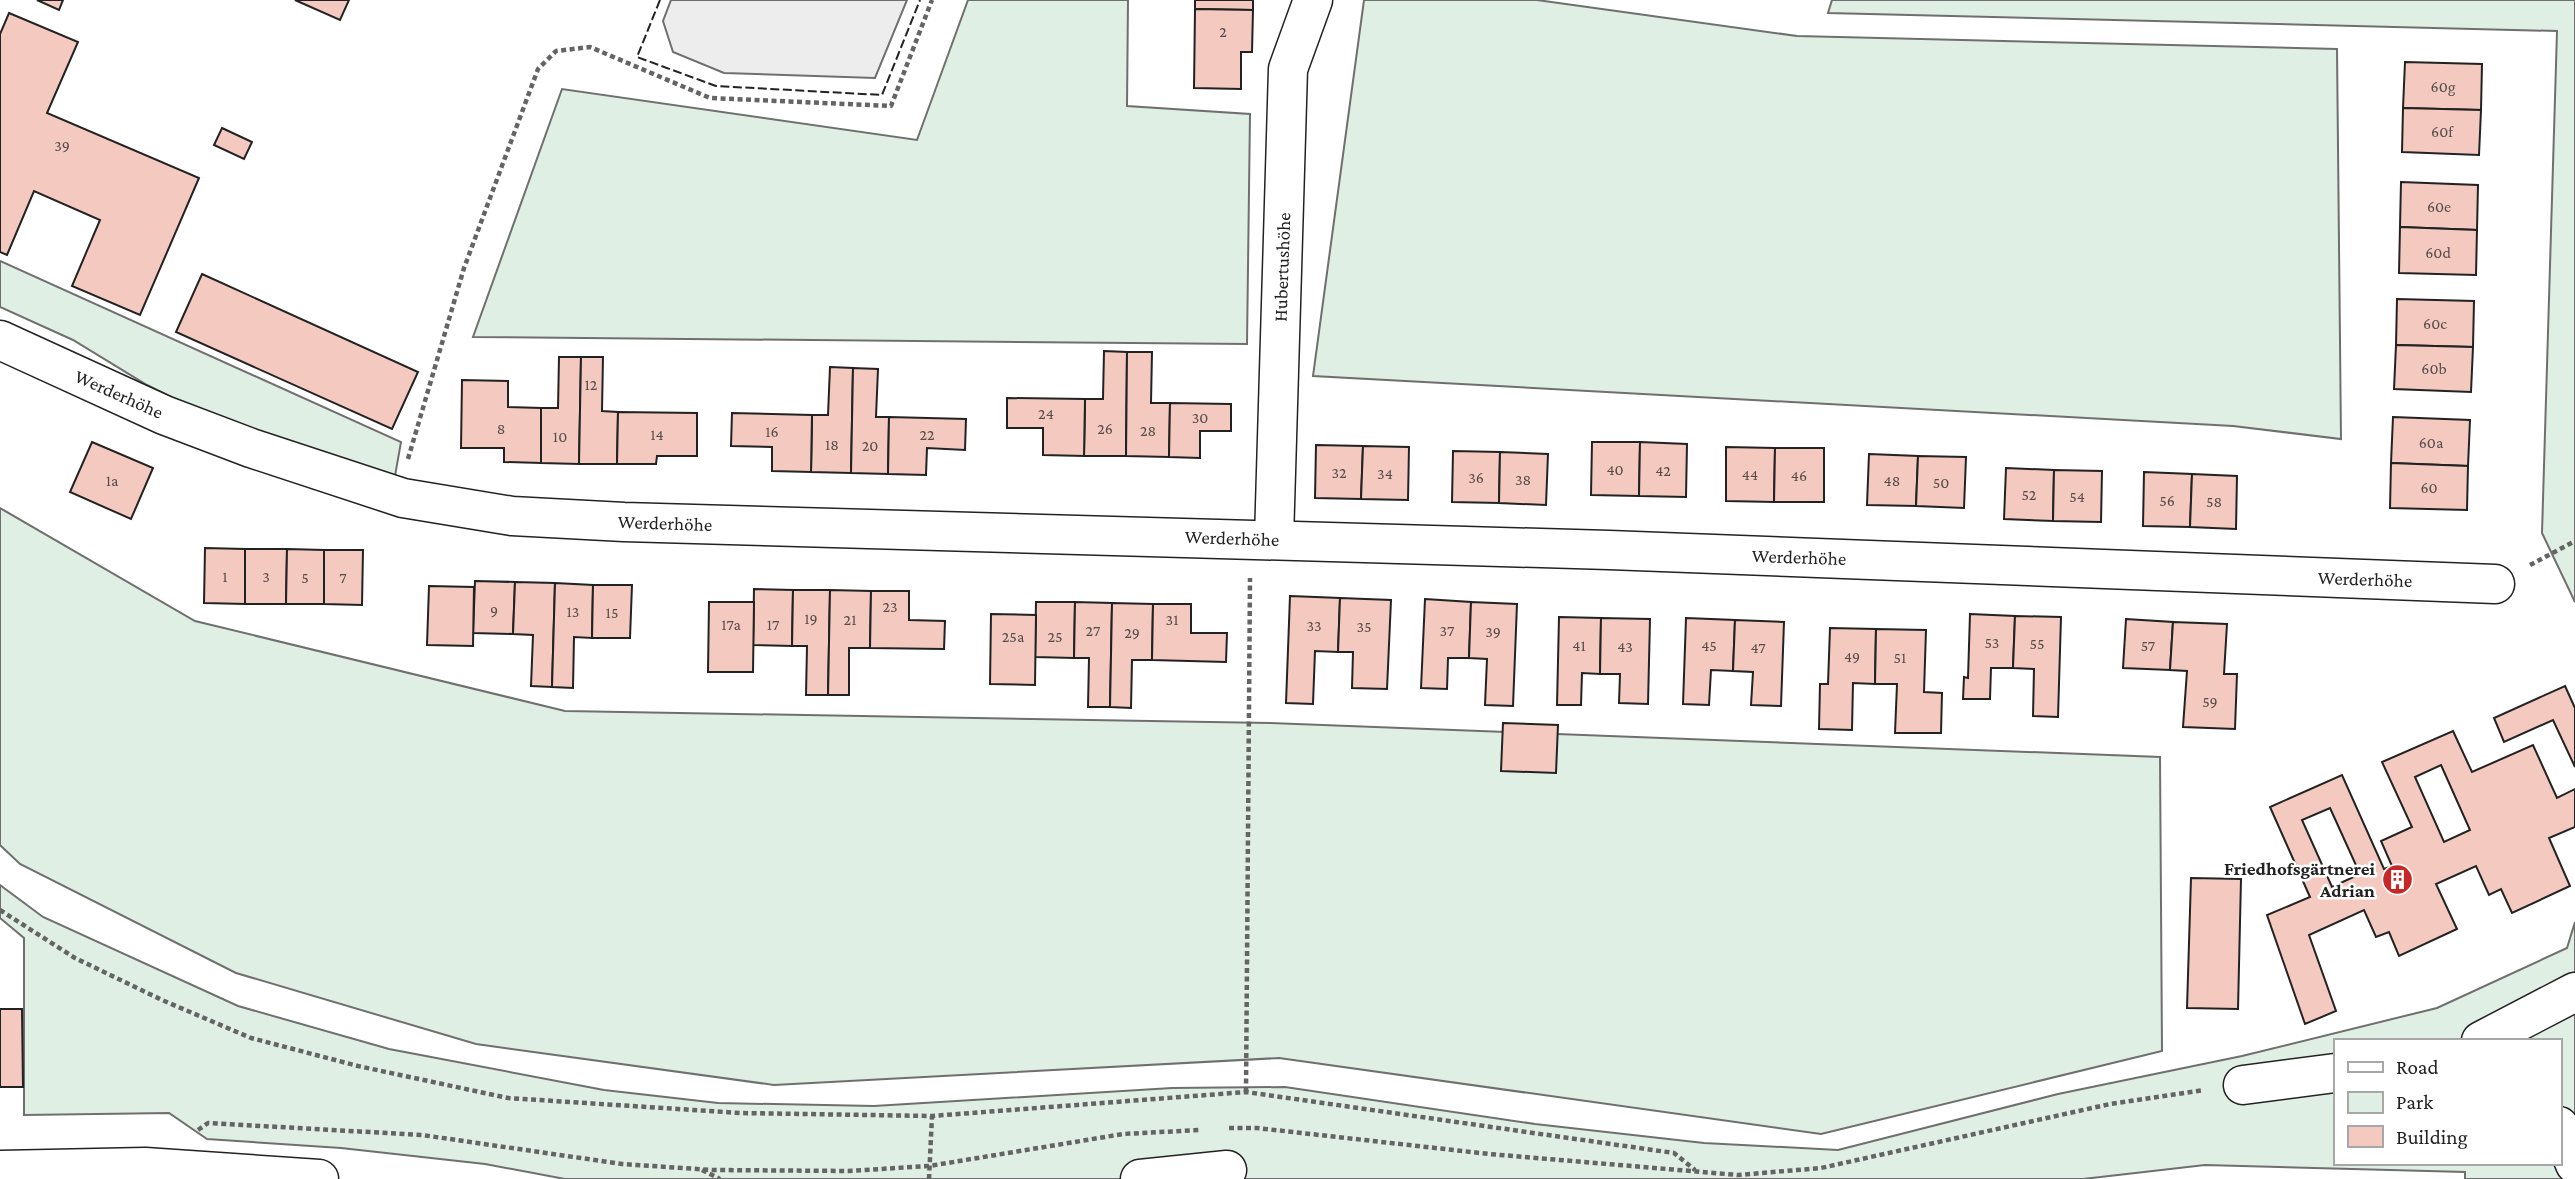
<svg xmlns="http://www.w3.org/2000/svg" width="2575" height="1179" viewBox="0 0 2575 1179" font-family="'Crimson Pro',serif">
<rect width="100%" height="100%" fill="#fff"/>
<g fill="#e0efe3" stroke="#6f6f6f" stroke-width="2" fill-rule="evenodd">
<polygon points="968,0 1128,0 1127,106 1250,114 1247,344 473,337 562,89 917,140"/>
<polygon points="1364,0 1537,0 1797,36 2337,49 2341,439 2233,426 1313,376"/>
<polygon points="1832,0 2575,0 2575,602 2542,533 2557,31 1828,13"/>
<polygon points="0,261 401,442 395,476 286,442 175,399 147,385 73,340 0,307"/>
<polygon points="0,508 195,621 565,711 1270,723 2160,757 2162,1051 1821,1134 1279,1058 774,1085 476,1044 236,973 20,864 0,845"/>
<path d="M 0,885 L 43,917 L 238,1006 L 389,1049 L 604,1090 L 718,1103 L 874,1106 L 1172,1088 L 1285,1087 L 1535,1124 L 1704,1143 L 1838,1150 L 2058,1094 L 2242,1056 L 2437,1008 L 2567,948 L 2575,922 L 2575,1179 L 2465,1179 L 2465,1172 L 2205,1165 L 2083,1179 L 565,1179 L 485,1164 L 341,1148 L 207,1139 L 169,1113 L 24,1115 L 24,938 L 0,918 ZM 2335,1041 L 2559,1041 L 2559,1163 L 2335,1163 Z"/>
</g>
<polygon fill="#ededed" stroke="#6f6f6f" stroke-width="2" points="671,0 907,0 875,78 724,73 673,52 663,21"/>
<g fill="#f3c9c0" stroke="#222" stroke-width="2" fill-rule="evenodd">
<polygon points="37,0 63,0 59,10"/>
<polygon points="295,0 349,0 340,20"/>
<polygon points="1195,0 1253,0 1253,10 1195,9"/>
<polygon points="1195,9 1253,10 1252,52 1241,52 1241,89 1194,88"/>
<polygon points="9,13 78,42 47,113 199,178 140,315 72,286 100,220 34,191 7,255 0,252 0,34"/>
<polygon points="2405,62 2482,64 2481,110 2403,108"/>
<polygon points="2403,108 2481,110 2479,155 2402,152"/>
<polygon points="222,128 252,142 244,159 214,145"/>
<polygon points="2401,182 2478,185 2477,230 2400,227"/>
<polygon points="2400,227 2477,230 2476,275 2399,273"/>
<polygon points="202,274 418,372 392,429 176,332"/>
<polygon points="2397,299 2474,301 2473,347 2396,345"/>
<polygon points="2396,345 2473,347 2471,392 2394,389"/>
<polygon points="1104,351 1127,352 1126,456 1084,456 1085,399 1103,399"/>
<polygon points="1127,352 1152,352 1151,403 1170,403 1169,457 1126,456"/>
<polygon points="559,357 581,357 579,464 541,463 541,408 558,408"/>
<polygon points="581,357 603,357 602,411 618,412 617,464 579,464"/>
<polygon points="830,367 853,368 851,473 811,472 812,415 828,415"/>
<polygon points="853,368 878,369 876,417 889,417 888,474 851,473"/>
<polygon points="462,380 508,381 508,407 541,408 541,463 504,462 504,448 461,448"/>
<polygon points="1007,398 1085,399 1084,456 1043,455 1043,428 1007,428"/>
<polygon points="1170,403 1231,404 1231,431 1200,431 1200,458 1169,457"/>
<polygon points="618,412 697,413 697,456 657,456 656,464 617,464"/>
<polygon points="732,413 812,415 811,472 772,471 772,447 731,446"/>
<polygon points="889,417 966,419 965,450 927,448 926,475 888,474"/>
<polygon points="2393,417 2470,420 2468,466 2391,463"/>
<polygon points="92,442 153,468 131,519 70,492"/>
<polygon points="1592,442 1640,442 1639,496 1591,495"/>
<polygon points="1640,442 1687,444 1686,497 1639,496"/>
<polygon points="1316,445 1363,446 1361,499 1315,498"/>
<polygon points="1363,446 1409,447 1408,500 1361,499"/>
<polygon points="1726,447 1775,448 1774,502 1726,501"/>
<polygon points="1775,448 1824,448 1824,502 1774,502"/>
<polygon points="1453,451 1500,452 1499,503 1452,502"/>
<polygon points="1500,452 1548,454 1546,505 1499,503"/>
<polygon points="1869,454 1918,456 1916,506 1867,505"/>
<polygon points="1918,456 1966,457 1964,508 1916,506"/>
<polygon points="2391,463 2468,466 2467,510 2390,508"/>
<polygon points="2006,468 2054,470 2053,521 2004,519"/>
<polygon points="2054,470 2102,471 2101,522 2053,521"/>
<polygon points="2144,472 2192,474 2190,527 2143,526"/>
<polygon points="2192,474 2237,476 2236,529 2190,527"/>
<polygon points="205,548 245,549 245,604 204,603"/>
<polygon points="245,549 287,549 286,604 245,604"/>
<polygon points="287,549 324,550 324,604 286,604"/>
<polygon points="324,550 363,550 362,605 324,604"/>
<polygon points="475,581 515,582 513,634 473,633"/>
<polygon points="515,582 555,583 552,687 531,686 533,635 513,634"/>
<polygon points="555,583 593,585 592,638 574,637 573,688 552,687"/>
<polygon points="593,585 632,585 630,638 592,638"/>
<polygon points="429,586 474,587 473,646 427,645"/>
<polygon points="754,589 793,590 792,646 753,645"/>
<polygon points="793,590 830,590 828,695 806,695 807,646 792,646"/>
<polygon points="830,590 871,591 870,648 849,648 849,695 828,695"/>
<polygon points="871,591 909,591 909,620 945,621 944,649 870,648"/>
<polygon points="1290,596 1340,598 1338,652 1315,651 1313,704 1286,703"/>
<polygon points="1340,598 1391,600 1387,689 1352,688 1353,652 1338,652"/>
<polygon points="1425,599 1471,602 1469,658 1448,658 1447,689 1421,688"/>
<polygon points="709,602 754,602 753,672 708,672"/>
<polygon points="1036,602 1075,602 1074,658 1035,657"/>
<polygon points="1075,602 1112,603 1110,707 1088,707 1089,658 1074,658"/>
<polygon points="1471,602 1517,604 1513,706 1485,705 1487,659 1469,658"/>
<polygon points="1112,603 1153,604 1152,660 1132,660 1131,708 1110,707"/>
<polygon points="1153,604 1191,604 1191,633 1227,633 1226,662 1152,660"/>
<polygon points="991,614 1036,615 1035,685 990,684"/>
<polygon points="1970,614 2015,616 2013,668 1991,668 1990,699 1963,699 1964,677 1968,678"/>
<polygon points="2015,616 2061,617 2058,717 2033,716 2034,669 2013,668"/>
<polygon points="1559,617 1601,618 1600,674 1582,673 1581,705 1557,705"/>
<polygon points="1601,618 1650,619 1648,704 1619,703 1620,674 1600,674"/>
<polygon points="1686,618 1735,620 1733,671 1711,670 1709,705 1683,704"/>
<polygon points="2126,619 2173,622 2170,670 2123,668"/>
<polygon points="1735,620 1784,622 1781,706 1751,705 1753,672 1733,671"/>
<polygon points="2173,622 2227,624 2224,674 2237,674 2235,729 2183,727 2187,671 2170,670"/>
<polygon points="1830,628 1876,629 1875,684 1853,683 1852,730 1819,729 1820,684 1828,684"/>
<polygon points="1876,629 1926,630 1924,692 1942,693 1941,733 1895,733 1897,684 1875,684"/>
<polygon points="2565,686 2575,708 2575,767 2553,720 2504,742 2494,718"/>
<polygon points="1503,723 1558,725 1556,773 1501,771"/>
<path d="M 2453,731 L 2472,772 L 2533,745 L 2557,798 L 2575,789 L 2575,827 L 2549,838 L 2570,886 L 2512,913 L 2501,889 L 2489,895 L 2476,866 L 2436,884 L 2457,929 L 2399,956 L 2389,932 L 2376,937 L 2364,910 L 2309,935 L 2336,1011 L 2305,1024 L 2267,915 L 2310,897 L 2270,807 L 2342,775 L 2384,869 L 2392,866 L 2381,841 L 2412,827 L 2382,762 ZM 2441,765 L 2470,830 L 2444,842 L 2415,777 ZM 2330,808 L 2360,874 L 2332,887 L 2302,820 Z"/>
<polygon points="2191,878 2241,879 2238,1009 2187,1008"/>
<polygon points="0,1009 22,1009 23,1087 0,1087"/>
</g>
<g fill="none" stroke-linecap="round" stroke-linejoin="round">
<defs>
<g id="minor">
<polyline points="0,340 164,415 251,448 403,498 512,516 624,522 1609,550 2495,584"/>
<polyline points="1274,539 1288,69 1313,0"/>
<polyline points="2481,1041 2575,992"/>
<polyline points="2243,1085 2335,1073"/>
<polyline points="2559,1126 2575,1164"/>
<polyline points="0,1170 145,1167 319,1179"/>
<polyline points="1140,1179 1227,1170"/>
</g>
</defs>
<use href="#minor" stroke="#222" stroke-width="41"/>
<g stroke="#646464" stroke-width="4.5" stroke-dasharray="5 3.5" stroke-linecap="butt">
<polyline points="408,459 464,268 538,69 556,51 590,47 710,98 891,106 932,0"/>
<polyline points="2530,565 2575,541"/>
<polyline points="0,910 75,958 162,1000 251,1038 358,1066 508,1098 740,1113 932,1116 1246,1092 1674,1153 1695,1170"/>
<polyline points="1246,1092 1250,578"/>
<polyline points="1229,1128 1257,1128 1489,1154 1738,1175 1821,1168 2110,1104 2204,1090"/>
<polyline points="198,1130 208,1123 422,1135 622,1164 712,1170 848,1171 929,1166 1123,1134 1200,1130"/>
<polyline points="702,1170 720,1179"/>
<polyline points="929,1179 932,1116"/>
</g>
<use href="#minor" stroke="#fff" stroke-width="38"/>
<polyline stroke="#222" stroke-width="2" stroke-dasharray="9 3.5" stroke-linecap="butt" points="660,0 637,57 716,86 882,95 920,0"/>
</g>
<defs>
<symbol id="building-disc" viewBox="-11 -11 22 22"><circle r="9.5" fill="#c62828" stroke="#fff"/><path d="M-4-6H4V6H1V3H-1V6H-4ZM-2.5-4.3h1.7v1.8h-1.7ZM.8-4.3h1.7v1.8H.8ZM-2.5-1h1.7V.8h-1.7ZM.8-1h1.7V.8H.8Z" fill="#fff"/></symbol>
</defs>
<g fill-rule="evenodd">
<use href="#building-disc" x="2380" y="862" width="35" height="35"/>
</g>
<g text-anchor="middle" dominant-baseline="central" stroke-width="5" stroke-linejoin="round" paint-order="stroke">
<g font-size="16" fill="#564c4a">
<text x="1223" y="31">2</text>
<text x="2443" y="86">60g</text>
<text x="2442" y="131">60f</text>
<text x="62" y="145">39</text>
<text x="2439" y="206">60e</text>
<text x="2438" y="252">60d</text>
<text x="2435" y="323">60c</text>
<text x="2434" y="368">60b</text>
<text x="591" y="384">12</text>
<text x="1046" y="413">24</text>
<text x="1200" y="417">30</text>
<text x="501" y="428">8</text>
<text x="1105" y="428">26</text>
<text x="1148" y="430">28</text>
<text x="772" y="431">16</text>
<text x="657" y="434">14</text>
<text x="927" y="434">22</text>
<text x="560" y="436">10</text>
<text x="2431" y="442">60a</text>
<text x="832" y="444">18</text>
<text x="870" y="445">20</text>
<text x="1615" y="469">40</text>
<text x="1663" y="470">42</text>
<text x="1339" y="472">32</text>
<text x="1385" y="473">34</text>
<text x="1750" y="474">44</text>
<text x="1799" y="475">46</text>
<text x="1476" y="477">36</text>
<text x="1523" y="479">38</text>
<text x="112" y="480">1a</text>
<text x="1892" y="480">48</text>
<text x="1941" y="482">50</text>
<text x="2429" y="487">60</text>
<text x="2029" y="494">52</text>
<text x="2077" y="496">54</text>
<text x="2167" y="500">56</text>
<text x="2214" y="501">58</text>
<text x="225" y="576">1</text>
<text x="266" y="576">3</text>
<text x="305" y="577">5</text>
<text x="343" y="577">7</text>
<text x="890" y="606">23</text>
<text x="494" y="610">9</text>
<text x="573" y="611">13</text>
<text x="612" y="612">15</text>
<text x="811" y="618">19</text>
<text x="850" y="619">21</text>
<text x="1172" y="619">31</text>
<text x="731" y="624">17a</text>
<text x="773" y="624">17</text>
<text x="1314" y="625">33</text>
<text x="1364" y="626">35</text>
<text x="1093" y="630">27</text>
<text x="1447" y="630">37</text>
<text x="1493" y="631">39</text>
<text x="1132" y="632">29</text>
<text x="1013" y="636">25a</text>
<text x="1055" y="636">25</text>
<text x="1992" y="642">53</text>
<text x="2037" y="643">55</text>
<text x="1579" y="645">41</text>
<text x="1709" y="645">45</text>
<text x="2148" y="645">57</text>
<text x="1625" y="646">43</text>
<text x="1758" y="647">47</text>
<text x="1852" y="656">49</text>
<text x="1900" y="657">51</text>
<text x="2210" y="701">59</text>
</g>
<g font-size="19" fill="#222" stroke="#fff">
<text transform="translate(1282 267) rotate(-88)">Hubertushöhe</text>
<text transform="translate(119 394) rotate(24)">Werderhöhe</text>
<text transform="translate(665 523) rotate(2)">Werderhöhe</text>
<text transform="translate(1232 538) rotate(2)">Werderhöhe</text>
<text transform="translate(1799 557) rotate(2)">Werderhöhe</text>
<text transform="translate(2365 579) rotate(2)">Werderhöhe</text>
</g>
<g font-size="19" font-weight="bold" fill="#222" stroke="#fff" text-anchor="end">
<text x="2375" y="868">Friedhofsgärtnerei<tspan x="2375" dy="22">Adrian</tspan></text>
</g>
</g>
<rect x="2334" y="1039" width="228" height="126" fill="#ffffff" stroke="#a7a7a7" stroke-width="2"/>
<rect x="2348" y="1062" width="35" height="10" fill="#ffffff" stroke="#a7a7a7" stroke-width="2"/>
<text x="2396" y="1074" font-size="21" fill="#222222">Road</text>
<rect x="2348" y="1092" width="35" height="21" fill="#e0efe3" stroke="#a7a7a7" stroke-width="2"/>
<text x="2396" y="1109" font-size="21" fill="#222222">Park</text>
<rect x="2348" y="1126" width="35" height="21" fill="#f3c9c0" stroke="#a7a7a7" stroke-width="2"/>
<text x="2396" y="1144" font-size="21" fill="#222222">Building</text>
</svg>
